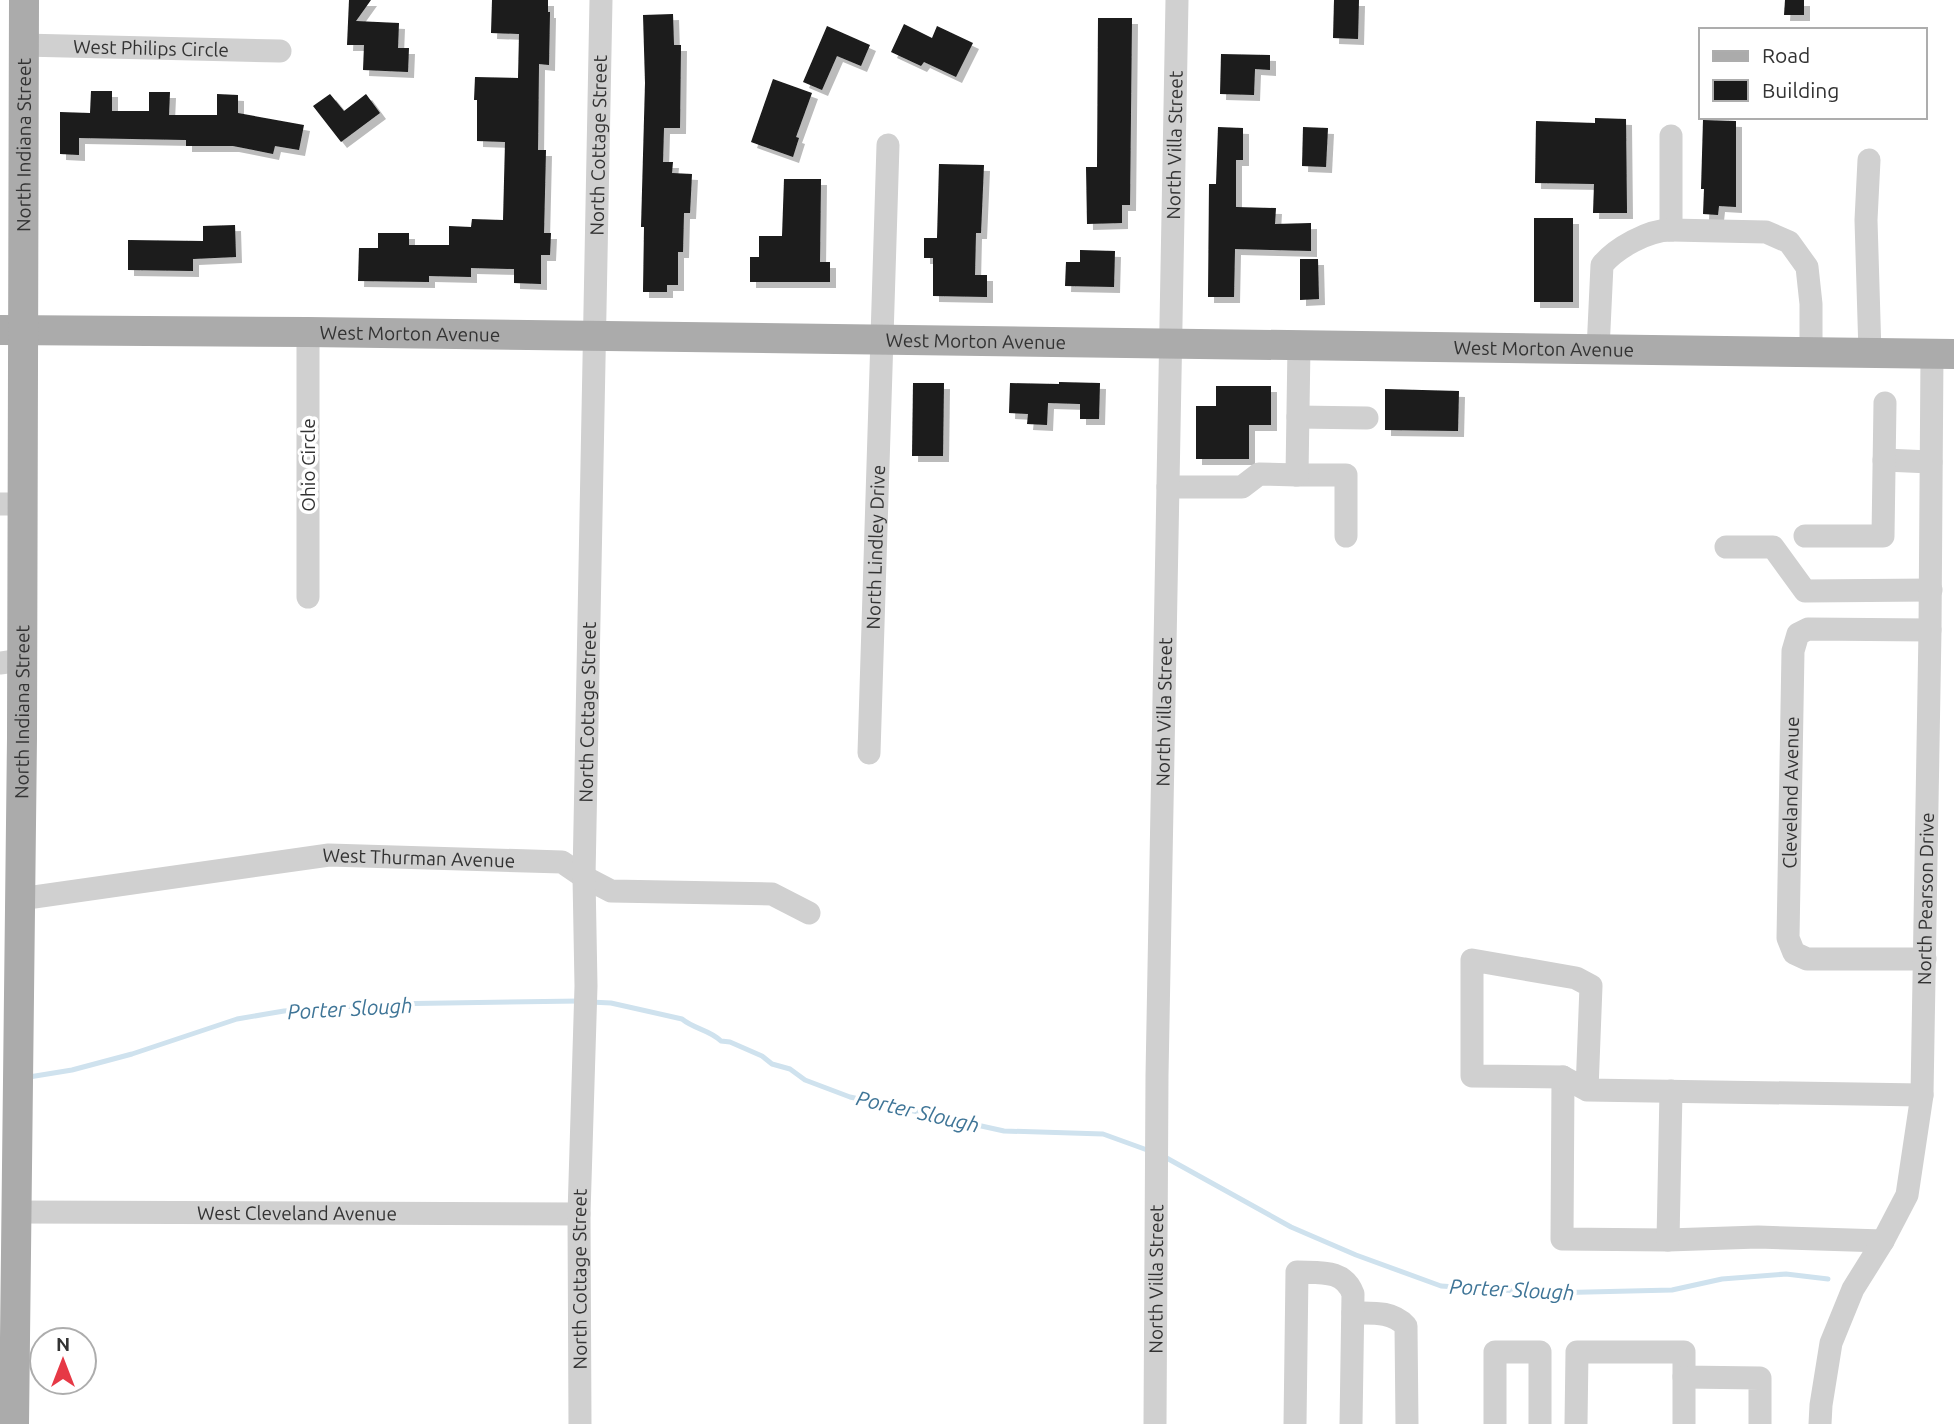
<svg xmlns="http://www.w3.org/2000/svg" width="1954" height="1424" viewBox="0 0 1954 1424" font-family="Ubuntu,sans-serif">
<defs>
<filter id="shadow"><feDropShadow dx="6" dy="6" stdDeviation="0" flood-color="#0004"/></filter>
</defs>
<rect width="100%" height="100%" fill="#fff"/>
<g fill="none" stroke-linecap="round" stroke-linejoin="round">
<g stroke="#cfe2ee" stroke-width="5">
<path d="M 590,1002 L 611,1003 L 682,1019 C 694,1029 710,1030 721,1041 L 730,1042 L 762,1056 L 772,1064 L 790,1069 L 805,1080 L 850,1097 L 1004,1131 L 1103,1134 L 1150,1151"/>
<polyline points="29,1077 72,1070 132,1054 237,1019 284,1011 383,1004 580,1001"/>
<polyline points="1163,1156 1291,1227 1356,1255 1441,1286 1547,1293 1672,1290 1722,1279 1786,1274 1828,1279"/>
</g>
</g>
<g fill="#1a1a1a" filter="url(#shadow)">
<polygon points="349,0 371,0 356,21 399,23 398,48 409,48 408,72 363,70 364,45 347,45"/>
<polygon points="492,0 548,0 548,12 550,12 549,65 539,64 538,150 546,150 544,233 551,233 550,255 541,255 541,284 514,283 514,269 471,268 471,277 429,276 429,282 358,281 359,248 378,248 378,233 409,233 409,245 449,245 449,226 471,227 472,219 503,220 505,142 477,141 477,100 474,100 475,77 518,78 519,34 491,33"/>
<polygon points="1334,0 1359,0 1358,39 1333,38"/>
<polygon points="1785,0 1804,0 1804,15 1784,15"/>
<polygon points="673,14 674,45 681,45 680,128 664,128 663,162 673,162 672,173 692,174 690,213 684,213 683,252 678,252 678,285 667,285 667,292 643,292 644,227 641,227 645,83 643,15"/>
<polygon points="1098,18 1132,18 1130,205 1122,205 1122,223 1087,224 1086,167 1097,167"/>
<polygon points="904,24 932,38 937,26 973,43 956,77 924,62 921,66 891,52"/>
<polygon points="827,26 870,45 861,66 837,56 822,90 803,82"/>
<polygon points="1221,54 1270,55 1270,70 1255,69 1254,95 1220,94"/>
<polygon points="773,79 812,93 796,137 799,138 793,157 751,142"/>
<polygon points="91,91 112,91 112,111 149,111 149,92 170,92 169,115 217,115 217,94 238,95 238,113 304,125 299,150 275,146 273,154 233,146 186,146 186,140 79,138 79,155 60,154 60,112 90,113"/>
<polygon points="330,94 344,111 366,94 380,113 341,142 313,106"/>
<polygon points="1595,118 1626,119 1627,213 1593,213 1594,184 1535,183 1536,121 1595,123"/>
<polygon points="1703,120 1736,121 1736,207 1719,206 1718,215 1703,214 1704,189 1701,189"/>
<polygon points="1218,127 1243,128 1243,160 1236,160 1236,207 1276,208 1275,224 1311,223 1311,251 1235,249 1234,297 1208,297 1209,184 1216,184"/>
<polygon points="1303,127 1328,128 1326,167 1302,166"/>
<polygon points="939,164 984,165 981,233 976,233 975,275 987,275 987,297 933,296 933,258 924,258 924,238 937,238"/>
<polygon points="784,179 821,179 820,262 830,262 830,282 750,282 750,257 759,257 759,236 782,236"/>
<rect x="1534" y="218" width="39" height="84"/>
<polygon points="235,225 236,257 193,259 193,271 128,270 128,240 203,241 203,226"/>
<polygon points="1080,250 1115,251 1114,287 1065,286 1066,262 1080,262"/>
<polygon points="1300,259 1318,259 1319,299 1300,300"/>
<polygon points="1059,382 1100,383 1099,419 1080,419 1080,404 1048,403 1047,425 1027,424 1028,414 1009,413 1010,383 1059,384"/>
<polygon points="913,383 944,383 943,456 912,456"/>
<polygon points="1216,386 1271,386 1271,425 1249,425 1249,459 1196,459 1196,406 1216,406"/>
<polygon points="1385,389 1459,391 1458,431 1385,430"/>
</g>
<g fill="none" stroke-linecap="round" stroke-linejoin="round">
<g stroke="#d0d0d0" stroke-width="23">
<path id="s1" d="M 23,45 L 280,51"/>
<polyline points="1869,160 1866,220 1870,353"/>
<polyline points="1671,230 1671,136"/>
<polyline points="308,332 308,597"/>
<path d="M 1598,350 L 1602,265 C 1616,248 1648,230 1671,230 L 1766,232 L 1789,242 L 1807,267 L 1811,304 L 1811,352"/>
<polyline points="1298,417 1367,418"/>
<polyline points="1884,460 1931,462"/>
<polyline points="1297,475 1346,475 1346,536"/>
<polyline points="1168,487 1242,487 1259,474 1297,475 1299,346"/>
<polyline points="0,504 23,504"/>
<polyline points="1805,536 1883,536 1885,403"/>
<polyline points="1726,547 1773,547 1805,591 1931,590"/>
<polyline points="0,663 22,660"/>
<path id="s2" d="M 869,753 L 888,145"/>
<path id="s3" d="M 20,899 L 329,855 L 562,862 L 584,877 L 611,891 L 772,894 L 809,913"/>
<path id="s4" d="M 1925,959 L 1807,959 L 1794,953 L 1788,938 L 1793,651 L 1798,634 L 1808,629 L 1930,630"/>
<polyline points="1563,1077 1562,1239 1668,1240 1758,1237 1883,1241"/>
<polyline points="1587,1090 1591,986 1576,978 1472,960 1472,1076 1563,1077 1587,1090 1922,1095"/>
<path id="s5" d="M 15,1212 L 579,1214"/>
<polyline points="1668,1240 1671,1091"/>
<path d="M 1353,1313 C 1373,1313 1392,1311 1406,1326 L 1407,1424"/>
<path id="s6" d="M 580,1424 L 579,1214 L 586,986 L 584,877 L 601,0"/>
<path id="s7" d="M 1155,1424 L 1157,1076 L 1177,0"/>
<path d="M 1295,1424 L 1297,1272 C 1320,1273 1344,1269 1353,1294 L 1351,1424"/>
<polyline points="1495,1424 1495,1352 1540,1352 1540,1424"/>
<polyline points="1576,1424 1577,1352 1684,1352 1684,1377 1760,1378 1760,1424"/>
<polyline points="1684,1424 1684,1377"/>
<path id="s8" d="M 1820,1424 L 1821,1405 L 1831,1343 L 1853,1289 L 1883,1241 L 1907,1195 L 1922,1095 L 1930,630 L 1932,354"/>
</g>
<g stroke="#ababab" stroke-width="30">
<path id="s9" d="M 0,330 L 308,332 L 1954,354"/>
<path id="s10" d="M 14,1424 L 22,738 L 24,0"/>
</g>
</g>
<g text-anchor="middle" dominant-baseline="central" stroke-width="7" stroke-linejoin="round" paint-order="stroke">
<g font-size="19" fill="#333" stroke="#fff">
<text stroke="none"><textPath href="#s1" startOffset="128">West Philips Circle</textPath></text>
<text stroke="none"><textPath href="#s10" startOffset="1279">North Indiana Street</textPath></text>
<text stroke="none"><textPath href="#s6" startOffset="1279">North Cottage Street</textPath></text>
<text stroke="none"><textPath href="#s7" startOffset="1279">North Villa Street</textPath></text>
<text stroke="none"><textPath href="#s9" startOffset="410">West Morton Avenue</textPath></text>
<text stroke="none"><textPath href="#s9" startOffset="976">West Morton Avenue</textPath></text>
<text stroke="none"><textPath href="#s9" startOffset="1544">West Morton Avenue</textPath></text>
<text transform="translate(308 465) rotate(-90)">Ohio Circle</text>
<text stroke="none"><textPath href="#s2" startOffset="206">North Lindley Drive</textPath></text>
<text stroke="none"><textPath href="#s10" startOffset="712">North Indiana Street</textPath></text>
<text stroke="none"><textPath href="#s6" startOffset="712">North Cottage Street</textPath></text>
<text stroke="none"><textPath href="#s7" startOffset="712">North Villa Street</textPath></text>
<text stroke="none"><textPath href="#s4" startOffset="294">Cleveland Avenue</textPath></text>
<text stroke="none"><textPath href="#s3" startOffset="402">West Thurman Avenue</textPath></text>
<text stroke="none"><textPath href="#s8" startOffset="546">North Pearson Drive</textPath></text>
<text stroke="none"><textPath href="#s5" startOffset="282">West Cleveland Avenue</textPath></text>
<text stroke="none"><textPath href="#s6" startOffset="145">North Cottage Street</textPath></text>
<text stroke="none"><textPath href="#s7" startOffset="145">North Villa Street</textPath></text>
</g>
<g font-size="21" font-style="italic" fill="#3f7597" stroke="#fff">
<text transform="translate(350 1008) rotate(-3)">Porter Slough</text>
<text transform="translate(918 1111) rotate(13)">Porter Slough</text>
<text transform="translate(1512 1289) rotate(3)">Porter Slough</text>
</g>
</g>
<rect x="1699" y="28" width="228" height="91" fill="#ffffff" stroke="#adadad" stroke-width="2"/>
<rect x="1713" y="51" width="35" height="10" fill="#ababab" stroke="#adadad" stroke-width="2"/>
<text x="1762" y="63" font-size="21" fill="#333333">Road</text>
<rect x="1713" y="80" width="35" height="21" fill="#1a1a1a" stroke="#adadad" stroke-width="2"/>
<text x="1762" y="98" font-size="21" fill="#333333">Building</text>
<g transform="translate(63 1361)"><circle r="33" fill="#ffffff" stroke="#adadad" stroke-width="2"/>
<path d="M0-5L12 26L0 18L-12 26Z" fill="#e63946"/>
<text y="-10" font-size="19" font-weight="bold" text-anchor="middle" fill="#333333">N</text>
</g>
</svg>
